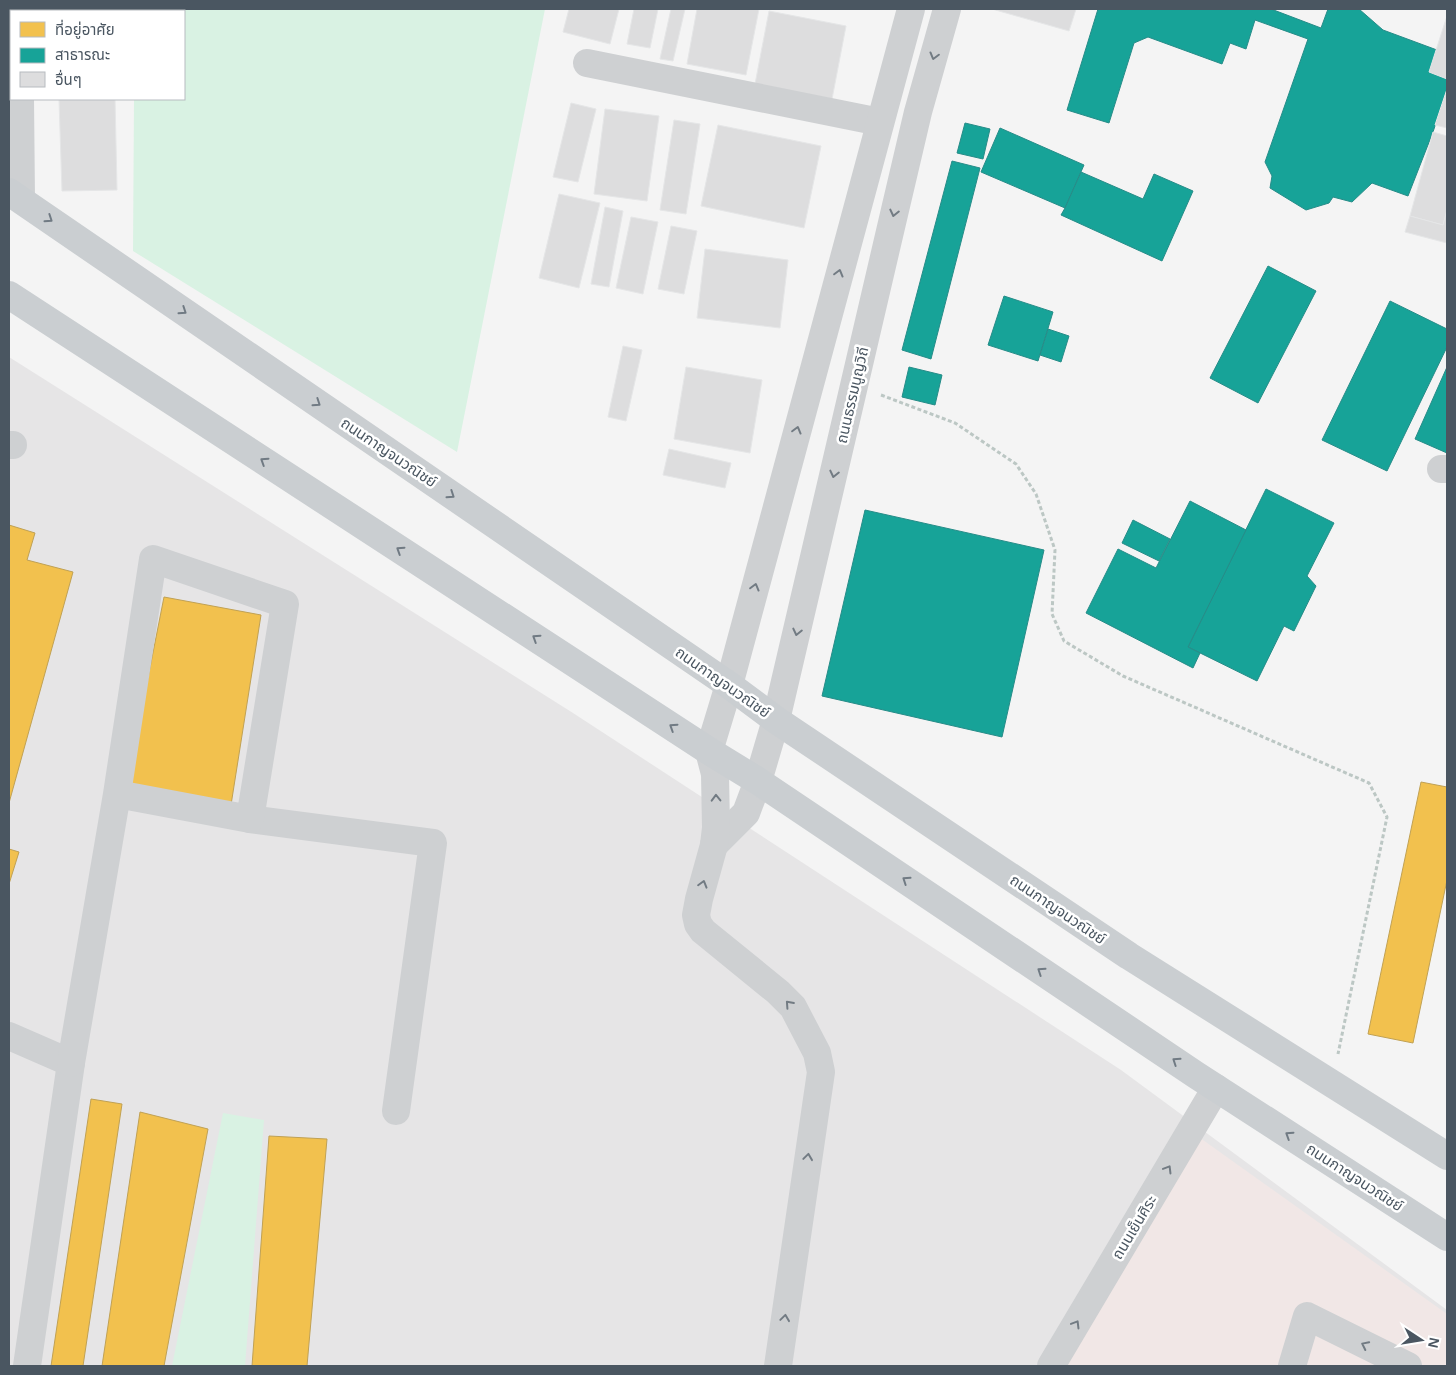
<svg xmlns="http://www.w3.org/2000/svg" width="1456" height="1375" viewBox="0 0 1456 1375" font-family="Arial,'Noto Sans Thai',sans-serif">
<rect width="100%" height="100%" fill="#f4f4f4"/>
<polygon fill="#e6e5e6" points="9,357 573,713 1121,1070 1447,1310 1447,1366 9,1366"/>
<polygon fill="#f1e7e6" points="1196,1135 1447,1314 1447,1366 1036,1366"/>
<g fill="#d9f2e3">
<polygon points="183,9 545,9 457,452 133,251 134,99 184,99"/>
<polygon points="223,1113 264,1120 245,1366 172,1366"/>
</g>
<g fill="#f2c14e" stroke="#c0a154">
<polygon points="9,525 35,533 27,560 73,572 9,803"/>
<polygon points="164,597 261,615 231,805 126,789"/>
<polygon points="1421,782 1447,787 1447,880 1413,1043 1368,1034"/>
<polygon points="9,849 19,852 9,884"/>
<polygon points="91,1099 122,1104 83,1366 51,1366"/>
<polygon points="140,1112 208,1129 164,1366 102,1366"/>
<polygon points="269,1136 327,1139 307,1366 252,1366"/>
</g>
<g fill="#17a398" stroke="#268c88">
<polygon points="1098,9 1271,9 1321,28 1328,9 1359,9 1383,30 1437,50 1429,72 1447,79 1447,89 1433,132 1408,196 1372,183 1352,202 1333,197 1329,203 1306,210 1270,188 1272,176 1265,162 1308,39 1255,20 1246,49 1230,43 1222,64 1148,37 1134,43 1109,123 1067,110"/>
<polygon points="965,123 990,129 983,159 957,153"/>
<polygon points="1000,128 1084,165 1065,208 981,172"/>
<polygon points="952,161 980,168 931,359 902,350"/>
<polygon points="1081,172 1143,199 1154,174 1193,191 1162,261 1061,215 1065,208"/>
<polygon points="1268,266 1316,291 1258,403 1210,378"/>
<polygon points="1004,296 1053,312 1038,361 988,345"/>
<polygon points="1390,301 1447,329 1447,347 1387,471 1322,440"/>
<polygon points="1048,329 1069,336 1061,362 1040,355"/>
<polygon points="909,367 942,375 935,405 902,397"/>
<polygon points="1447,367 1447,453 1415,439"/>
<polygon points="1266,489 1334,523 1307,576 1316,586 1294,631 1284,626 1257,681 1188,647"/>
<polygon points="1190,501 1246,530 1188,647 1200,653 1193,668 1086,613 1118,549 1156,568"/>
<polygon points="865,510 1044,550 1002,737 822,696"/>
<polygon points="1133,520 1170,539 1159,561 1122,543"/>
</g>
<g fill="#ddddde" stroke="#e5e6e7">
<polygon points="31,9 99,9 99,11 32,11"/>
<polygon points="569,9 619,9 610,44 563,32"/>
<polygon points="634,9 658,9 650,48 627,44"/>
<polygon points="671,9 685,9 673,61 660,59"/>
<polygon points="697,9 759,9 746,75 687,64"/>
<polygon points="992,9 1076,9 1069,31"/>
<polygon points="769,11 846,26 832,99 755,84"/>
<polygon points="1447,16 1447,79 1429,72"/>
<polygon points="1447,89 1447,128 1435,125"/>
<polygon points="59,99 115,99 117,190 62,191"/>
<polygon points="571,103 596,109 578,182 553,177"/>
<polygon points="605,109 659,116 647,201 594,194"/>
<polygon points="674,120 700,124 686,214 660,210"/>
<polygon points="718,125 821,146 804,228 701,206"/>
<polygon points="1433,132 1447,136 1447,210 1443,225 1410,216"/>
<polygon points="559,194 600,203 579,288 539,278"/>
<polygon points="605,207 623,211 609,287 591,284"/>
<polygon points="1447,210 1447,243 1405,232 1410,216 1443,225"/>
<polygon points="631,217 658,222 643,294 616,288"/>
<polygon points="671,226 697,231 684,294 658,289"/>
<polygon points="705,249 788,260 780,328 697,318"/>
<polygon points="623,346 642,350 626,421 608,417"/>
<polygon points="686,367 762,380 750,453 674,439"/>
<polygon points="669,449 731,463 725,488 663,475"/>
</g>
<g fill="none" stroke-linecap="round" stroke-linejoin="round">
<polyline stroke="#bcc7c4" stroke-width="3" stroke-dasharray="4 2.5" stroke-linecap="butt" points="881,395 955,423 1016,464 1036,494 1055,550 1052,614 1064,641 1123,676 1369,783 1387,817 1338,1054"/>
<g stroke="#ced0d2" stroke-width="28">
<polyline points="19,9 19,11"/>
<polyline points="587,63 880,122"/>
<polyline points="20,99 21,199"/>
<polyline points="9,445 13,445"/>
<polyline points="1441,469 1447,469"/>
<polyline points="250,819 433,843 396,1111"/>
<polyline points="714,845 746,813 758,781 776,720 895,210 918,112 947,9"/>
<polyline points="9,1036 71,1063 27,1366"/>
<polyline points="71,1063 117,794 153,559 285,604 250,819 117,794"/>
<polyline points="778,1366 821,1072 817,1053 793,1007 778,992 703,931 698,924 696,915 699,899 714,845 716,828 715,774 709,751 729,685 911,9"/>
<polyline points="1051,1366 1216,1088"/>
<polyline points="1292,1366 1307,1316 1408,1366"/>
</g>
<g stroke="#caced1" stroke-width="28">
<polyline points="9,192 729,685 776,720 1129,956 1447,1156"/>
<polyline points="9,295 709,751 758,781 1196,1075 1447,1237"/>
</g>
</g>
<defs><path id="oneway-chevron" d="M-2-3.5L2.5 0L-2 3.5" fill="none" stroke-width="1.6" stroke-linecap="round" stroke-linejoin="round" transform="scale(1.25)"/></defs>
<g stroke="#727b83">
<use href="#oneway-chevron" transform="translate(934 56) rotate(105)"/>
<use href="#oneway-chevron" transform="translate(894 213) rotate(103)"/>
<use href="#oneway-chevron" transform="translate(839 273) rotate(-75)"/>
<use href="#oneway-chevron" transform="translate(797 430) rotate(-75)"/>
<use href="#oneway-chevron" transform="translate(834 474) rotate(103)"/>
<use href="#oneway-chevron" transform="translate(755 587) rotate(-75)"/>
<use href="#oneway-chevron" transform="translate(797 632) rotate(103)"/>
<use href="#oneway-chevron" transform="translate(716 798) rotate(-91)"/>
<use href="#oneway-chevron" transform="translate(703 884) rotate(-74)"/>
<use href="#oneway-chevron" transform="translate(789 1004) rotate(-132)"/>
<use href="#oneway-chevron" transform="translate(808 1157) rotate(-82)"/>
<use href="#oneway-chevron" transform="translate(1168 1169) rotate(-59)"/>
<use href="#oneway-chevron" transform="translate(785 1318) rotate(-82)"/>
<use href="#oneway-chevron" transform="translate(1076 1324) rotate(-59)"/>
<use href="#oneway-chevron" transform="translate(1365 1345) rotate(-154)"/>
</g>
<g stroke="#707a83">
<use href="#oneway-chevron" transform="translate(49 219) rotate(34)"/>
<use href="#oneway-chevron" transform="translate(183 311) rotate(34)"/>
<use href="#oneway-chevron" transform="translate(317 403) rotate(34)"/>
<use href="#oneway-chevron" transform="translate(264 461) rotate(-147)"/>
<use href="#oneway-chevron" transform="translate(451 495) rotate(34)"/>
<use href="#oneway-chevron" transform="translate(400 550) rotate(-147)"/>
<use href="#oneway-chevron" transform="translate(536 638) rotate(-147)"/>
<use href="#oneway-chevron" transform="translate(673 727) rotate(-147)"/>
<use href="#oneway-chevron" transform="translate(906 880) rotate(-146)"/>
<use href="#oneway-chevron" transform="translate(1041 971) rotate(-146)"/>
<use href="#oneway-chevron" transform="translate(1176 1061) rotate(-146)"/>
<use href="#oneway-chevron" transform="translate(1289 1135) rotate(-147)"/>
</g>
<g text-anchor="middle" dominant-baseline="central" stroke-width="5" stroke-linejoin="round" paint-order="stroke">
<g font-size="15" fill="#4a5661" stroke="#fff">
<text transform="translate(852 395) rotate(-77)">ถนนธรรมนูญวิถี</text>
<text transform="translate(389 452) rotate(34)">ถนนกาญจนวณิชย์</text>
<text transform="translate(723 682) rotate(35)">ถนนกาญจนวณิชย์</text>
<text transform="translate(1058 909) rotate(34)">ถนนกาญจนวณิชย์</text>
<text transform="translate(1355 1177) rotate(33)">ถนนกาญจนวณิชย์</text>
<text transform="translate(1134 1227) rotate(-59)">ถนนเย็นศิระ</text>
</g>
</g>
<rect width="1456" height="1375" fill="none" stroke="#4a5661" stroke-width="20"/>
<rect x="10" y="10" width="175" height="90" fill="#ffffff" stroke="#b7bbc0"/>
<rect x="20" y="22" width="25" height="15" fill="#f2c14e" stroke="#b7bbc0"/>
<text x="55" y="35" font-size="15" fill="#4a5661">ที่อยู่อาศัย</text>
<rect x="20" y="48" width="25" height="15" fill="#17a398" stroke="#b7bbc0"/>
<text x="55" y="60" font-size="15" fill="#4a5661">สาธารณะ</text>
<rect x="20" y="72" width="25" height="15" fill="#ddddde" stroke="#b7bbc0"/>
<text x="55" y="85" font-size="15" fill="#4a5661">อื่นๆ</text>
<g transform="translate(1421 1340) rotate(102)" stroke="#ffffff" stroke-width="4" paint-order="stroke">
<path d="M0-4L9 19L0 12L-9 19Z" fill="#4a5661"/>
<text y="-8" font-size="14" font-weight="bold" text-anchor="middle" fill="#4a5661">N</text>
</g>
</svg>
